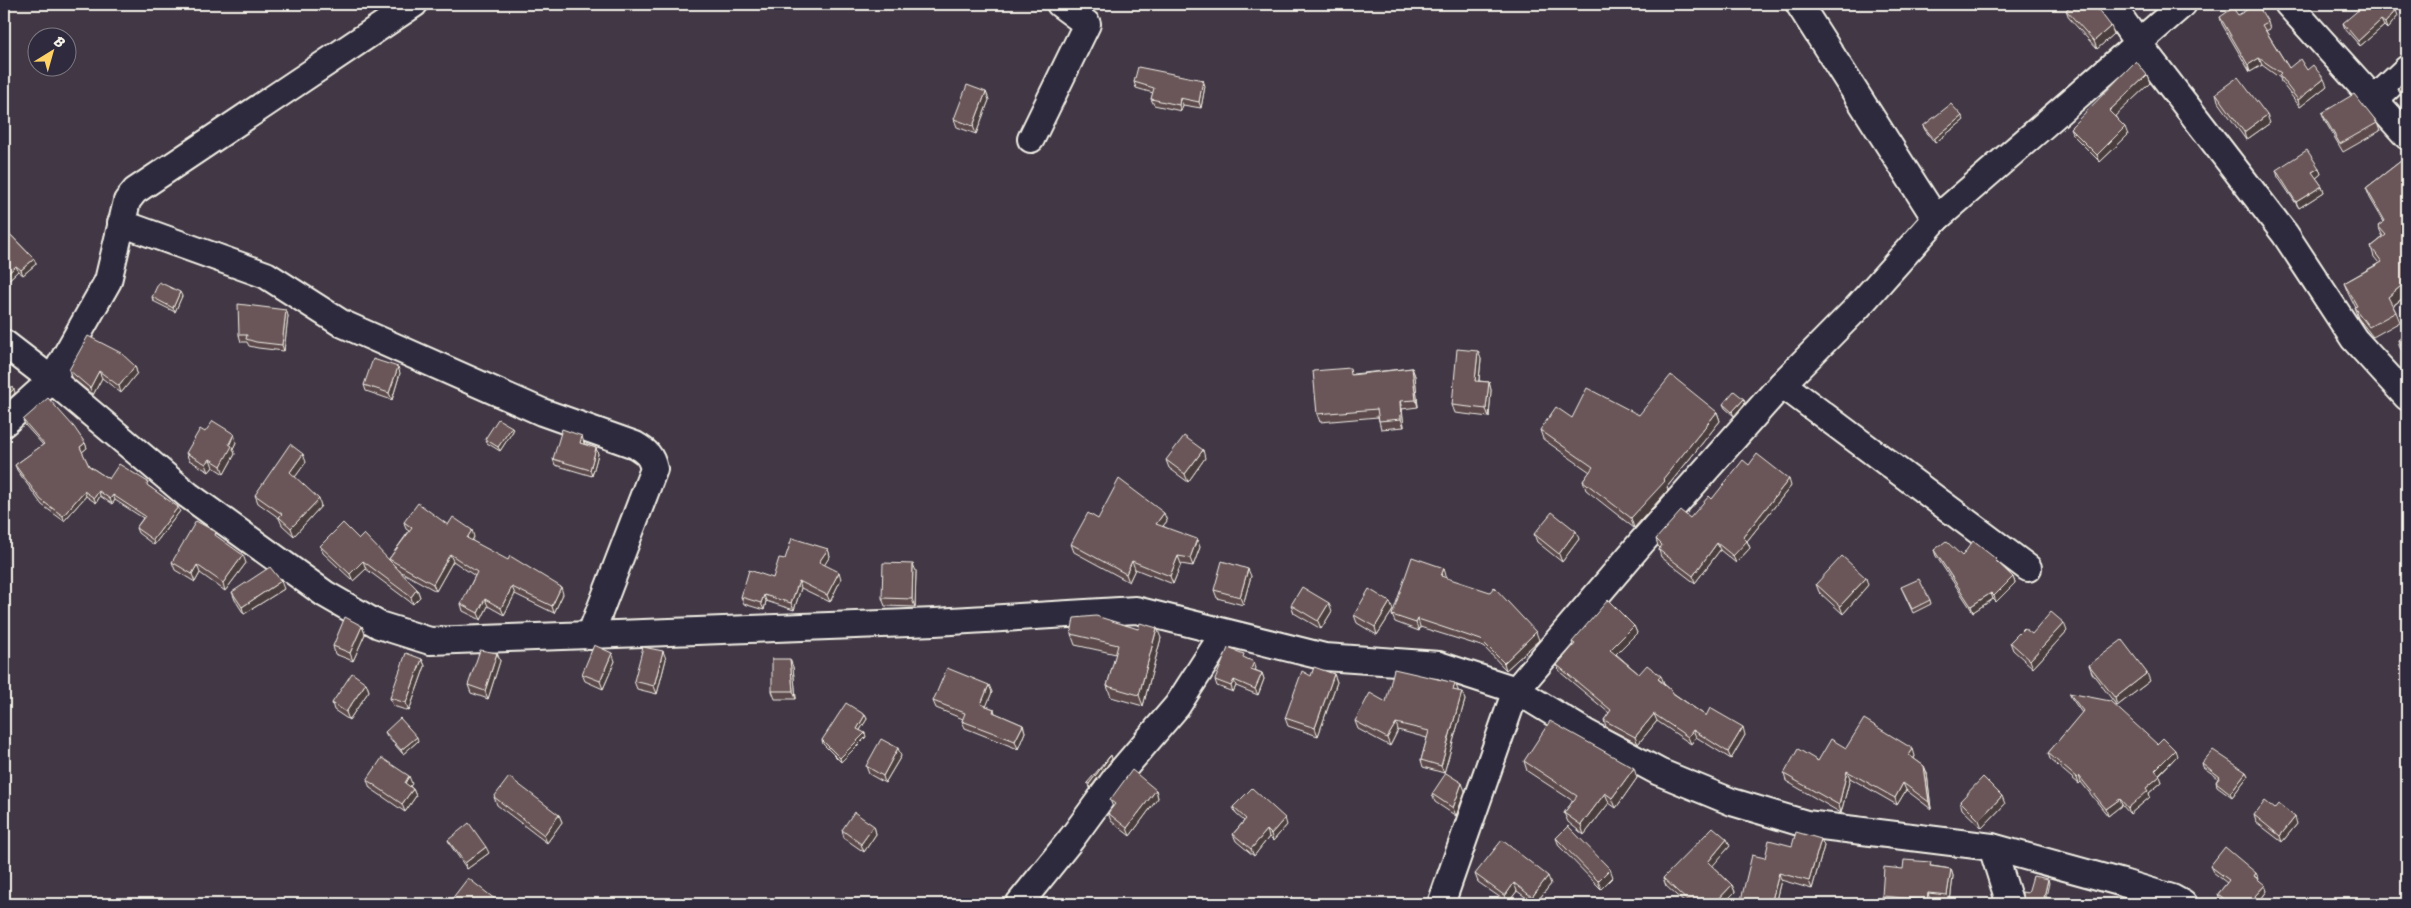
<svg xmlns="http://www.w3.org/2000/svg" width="2411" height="908" viewBox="0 0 2411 908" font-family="Sriracha,sans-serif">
<rect width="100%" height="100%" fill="#413745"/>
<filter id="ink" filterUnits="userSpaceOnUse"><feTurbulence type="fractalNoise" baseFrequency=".02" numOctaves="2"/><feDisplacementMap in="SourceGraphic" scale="10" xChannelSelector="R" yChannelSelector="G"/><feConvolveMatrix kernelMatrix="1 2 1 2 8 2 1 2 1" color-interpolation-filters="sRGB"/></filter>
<g filter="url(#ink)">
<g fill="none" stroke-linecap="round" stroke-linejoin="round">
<defs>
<g id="minor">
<polyline points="1799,4 1936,219"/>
<polyline points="2111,4 2138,43 2285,234 2354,339 2407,397"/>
<polyline points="2288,4 2407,136"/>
<polyline points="2374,100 2407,69"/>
<polyline points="1031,139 1087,24 1060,4"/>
<path d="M 121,223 L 266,275 L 341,323 L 542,412 L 635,445 C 647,452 651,456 654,469 L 590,636"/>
<polyline points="4,343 52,380 188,495 325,594 379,625 430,641 935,622 1136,610 1325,657 1439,665 1516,690 1588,734 1659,772 1732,802 1806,824 1992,847 2123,883 2172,898 2183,904"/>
<polyline points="1782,384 2028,568"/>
<polyline points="4,423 52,380 108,281 127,201 135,191 414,4"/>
<polyline points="1992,847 2010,904"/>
<polyline points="1019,904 1072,838 1118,775 1177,706 1224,633"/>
<polyline points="1441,904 1516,690 1641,543 1782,384 1856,309 1936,219 2183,4"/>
</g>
</defs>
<use href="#minor" stroke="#f4f1e8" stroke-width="30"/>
<use href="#minor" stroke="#2f2a3d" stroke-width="26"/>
</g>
<g fill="#5b4a4c" stroke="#f4f1e8">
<polygon points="2364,9 2398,16 2387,29 2384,26 2360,46 2345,29 2343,23"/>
<polygon points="2066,10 2114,34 2097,49 2069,18"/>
<polygon points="2238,15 2268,22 2270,29 2266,31 2289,68 2307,70 2327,86 2300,107 2281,82 2280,78 2262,65 2250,72 2222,24 2220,17"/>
<polygon points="2147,75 2150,83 2115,116 2128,135 2100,162 2073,135 2070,128"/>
<polygon points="2407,78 2407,104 2401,96 2398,88"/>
<polygon points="1134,82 1205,86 1201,108 1183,105 1181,111 1154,105 1151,99 1153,93 1136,88"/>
<polygon points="986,92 989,100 976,134 957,127 954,119"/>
<polygon points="2216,93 2270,123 2246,140 2218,101"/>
<polygon points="2322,113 2377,123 2380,131 2343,152 2325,121"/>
<polygon points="1964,120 1935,143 1925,130 1923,126"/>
<polygon points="2406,157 2407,295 2393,306 2396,312 2400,322 2373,337 2358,318 2354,307 2355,307 2348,293 2344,283 2379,263 2374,257 2371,247 2383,237 2378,226 2384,222 2370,198 2366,188"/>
<polygon points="2319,168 2321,174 2316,178 2322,186 2324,192 2299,208 2278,177 2276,170"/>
<polygon points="4,228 34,259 36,264 23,275 18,271 4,284"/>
<polygon points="182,296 175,312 153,301 152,297"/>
<polygon points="286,310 288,316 284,351 258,348 249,346 247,342 241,342 239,335"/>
<polygon points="2407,334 2407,357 2400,348 2398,340"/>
<polygon points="1481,359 1479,381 1489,382 1491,390 1489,417 1455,413 1452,405"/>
<polygon points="135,366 137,373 121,393 102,378 93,395 71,377 69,370"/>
<polygon points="1412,368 1415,376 1418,407 1402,409 1404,427 1381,429 1378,417 1320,422 1317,414 1353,374"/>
<polygon points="400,373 392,400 366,391 364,385"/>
<polygon points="1744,399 1745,403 1734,416 1725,408 1723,404"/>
<polygon points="1717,412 1720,421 1667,487 1668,490 1634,528 1586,490 1583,481 1590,472 1543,439 1540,430 1572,418"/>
<polygon points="23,420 85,443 87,448 82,452 89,466 109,479 150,487 180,511 154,545 138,533 136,528 143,518 115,500 112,504 100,496 96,503 86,496 64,521 42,505 17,470 15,465 43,445 25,425"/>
<polygon points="512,427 513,431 500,451 487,443 485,439"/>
<polygon points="234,434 236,442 233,449 235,454 224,474 213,467 209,472 189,460 186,453"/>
<polygon points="584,443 584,444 596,448 598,454 592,476 555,465 553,459"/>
<polygon points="1205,458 1188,482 1169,468 1166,460"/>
<polygon points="306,462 295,477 321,506 294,536 282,525 279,518 258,503 255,495"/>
<polygon points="1749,465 1791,486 1747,541 1750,548 1736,563 1720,550 1695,583 1661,557 1659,550 1660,548 1658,546 1656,539 1690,518 1712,499"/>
<polygon points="1098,519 1167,521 1163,526 1200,547 1193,566 1181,564 1173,584 1135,569 1129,582 1074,552 1071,544"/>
<polygon points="404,522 448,525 474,537 472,541 563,594 554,613 515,594 504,615 488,606 481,620 463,611 461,604 475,576 453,561 436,591 398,570 417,589 420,597 413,604 366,569 353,581 323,553 320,546 359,539 389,561 389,559 409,531 406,529"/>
<polygon points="1534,534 1579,539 1562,562 1537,542"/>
<polygon points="218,538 246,563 225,591 200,573 195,582 175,570 172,562"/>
<polygon points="828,549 830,556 824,565 841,579 830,602 801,588 794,610 766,601 764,610 744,604 741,597 773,578 785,559"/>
<polygon points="1934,550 1962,556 1998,562 2013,577 2015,583 1996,602 1993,599 1973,612 1936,556"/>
<polygon points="916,571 915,607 885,606 882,598"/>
<polygon points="1251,576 1243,605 1217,598 1214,590"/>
<polygon points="1446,576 1446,578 1539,640 1506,670 1484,647 1420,627 1419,631 1395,622 1392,615"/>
<polygon points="1816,584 1868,585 1843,614 1819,592"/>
<polygon points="1901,587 1930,600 1931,604 1913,613"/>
<polygon points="284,589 244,614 235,600 232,592"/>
<polygon points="1390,602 1393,610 1377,635 1357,623 1354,615"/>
<polygon points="1291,605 1332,611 1321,629 1294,613"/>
<polygon points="362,626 365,634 353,661 335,654 333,646"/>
<polygon points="1634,626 1637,633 1616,654 1639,674 1664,684 1672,691 1673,693 1706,716 1745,735 1731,759 1696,737 1691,744 1657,721 1638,744 1606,727 1604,720 1609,713 1560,672 1557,665 1573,646 1572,642"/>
<polygon points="1138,629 1161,638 1143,706 1111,697 1107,686 1116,654 1075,645 1071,634"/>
<polygon points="2067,631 2033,668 2013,650 2010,642 2032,634"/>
<polygon points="497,653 500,661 488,699 471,693 468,685"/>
<polygon points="1246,658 1256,668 1255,670 1262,673 1264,679 1258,695 1236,686 1233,692 1217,686 1215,680"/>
<polygon points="422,659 425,666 409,711 393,706 390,698"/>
<polygon points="666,659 657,694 637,689 634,681"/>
<polygon points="615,661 603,689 585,681 582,674"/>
<polygon points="2089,665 2150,681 2117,706 2092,673"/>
<polygon points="793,667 796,699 775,699 772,691"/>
<polygon points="1334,674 1337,682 1318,736 1288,726 1285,718 1311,676"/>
<polygon points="366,683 369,691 349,720 334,710 332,703"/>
<polygon points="1458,690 1458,691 1465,700 1444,773 1423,767 1421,760 1427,738 1398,730 1390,746 1358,729 1355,721 1386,702"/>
<polygon points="992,692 986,706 994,709 995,713 1023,725 1025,732 1018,749 965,728 962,721 963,719 936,708 933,701"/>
<polygon points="2069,693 2177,756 2159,775 2162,782 2149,793 2150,797 2130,814 2122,805 2108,816 2081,782 2079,784 2050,759 2048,753 2082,713 2072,699"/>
<polygon points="865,715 867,719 860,730 866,737 841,762 823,744 822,740"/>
<polygon points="385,732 418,741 403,754 387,736"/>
<polygon points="1846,748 1915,756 1914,759 1924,766 1927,773 1931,809 1906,790 1897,805 1850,778 1841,813 1786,781 1784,774 1818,761"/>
<polygon points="901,756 885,783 869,774 866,766"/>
<polygon points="1524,761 1637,778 1616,808 1609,803 1584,835 1568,822 1564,813 1573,801 1527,771"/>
<polygon points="2202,763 2246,772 2248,776 2232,797 2217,786 2216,782 2218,778 2203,767"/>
<polygon points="367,780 412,784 410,786 413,789 416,796 405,812 370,788"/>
<polygon points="1156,790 1158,798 1130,836 1111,821 1108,813 1113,807 1110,800"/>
<polygon points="1465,791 1456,816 1435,802 1432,794"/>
<polygon points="494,797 559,815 562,822 547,843 497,805"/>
<polygon points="1960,801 2005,804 1982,828 1962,809"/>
<polygon points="1233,807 1287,825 1273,841 1269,837 1254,856 1236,841 1233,834 1244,821 1236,814"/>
<polygon points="2275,809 2297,824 2282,842 2256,822 2254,815"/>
<polygon points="874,826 876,834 864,852 844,838 842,830"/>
<polygon points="1556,838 1613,877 1601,889 1559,846"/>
<polygon points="448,840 489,853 467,869 451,846"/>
<polygon points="1730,846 1712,866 1732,885 1735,892 1723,904 1686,904 1666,886 1663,878"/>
<polygon points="1792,846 1824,846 1812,889 1781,880 1775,904 1740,904 1765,858"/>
<polygon points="1932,866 1951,869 1953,876 1950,902 1930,900 1930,904 1899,904 1884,903 1882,896 1903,869"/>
<polygon points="2210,866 2258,880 2267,891 2259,902 2260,904 2225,904 2220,900 2218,894 2227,883 2213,872"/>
<polygon points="1475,874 1551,884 1535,904 1517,891 1508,903 1478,882"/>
</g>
<g fill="#4a3c3e" stroke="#f4f1e8">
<polygon points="2396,10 2398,16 2387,29 2385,23"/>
<polygon points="2381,20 2384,26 2360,46 2358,41"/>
<polygon points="2111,26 2114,34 2097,49 2094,41"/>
<polygon points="2259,58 2262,65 2250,72 2248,65"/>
<polygon points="2147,75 2150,83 2112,119 2109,111"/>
<polygon points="2324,79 2327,86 2300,107 2298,100"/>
<polygon points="1203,80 1205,86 1201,108 1199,102"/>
<polygon points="986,92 989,100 976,134 973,126"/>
<polygon points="1180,98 1183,105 1181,111 1179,105"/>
<polygon points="2267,115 2270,123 2246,140 2244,132"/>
<polygon points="1962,116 1964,120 1935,143 1934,139"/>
<polygon points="2125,127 2128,135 2100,162 2097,155"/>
<polygon points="2319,168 2321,174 2315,179 2312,172"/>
<polygon points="2322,186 2324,192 2299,208 2296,202"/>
<polygon points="34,259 36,264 23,275 21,270"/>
<polygon points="16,266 18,271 4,284 4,277"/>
<polygon points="2407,281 2407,295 2391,307 2388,297"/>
<polygon points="180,292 182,296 175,312 173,308"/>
<polygon points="286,310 288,316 284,351 282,345"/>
<polygon points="1478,351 1481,359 1478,388 1475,381"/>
<polygon points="135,366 137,373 121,393 119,386"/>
<polygon points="398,367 400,373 392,400 389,393"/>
<polygon points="1412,368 1415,376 1418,407 1416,400"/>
<polygon points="99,371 102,378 93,395 90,388"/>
<polygon points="1489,382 1491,390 1489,417 1486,409"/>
<polygon points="14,389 15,393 4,403 4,398"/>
<polygon points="1744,399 1745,403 1734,416 1732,412"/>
<polygon points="1400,401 1402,409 1404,427 1401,419"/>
<polygon points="1717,412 1720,421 1667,487 1668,490 1634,528 1631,518"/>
<polygon points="512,427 513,431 500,451 498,447"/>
<polygon points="234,434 236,442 233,449 235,454 224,474 221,466"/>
<polygon points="582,436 584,443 582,450 580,443"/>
<polygon points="85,443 87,448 82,452 80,447"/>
<polygon points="596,448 598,454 592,476 590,470"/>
<polygon points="1203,450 1205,458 1188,482 1185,474"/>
<polygon points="303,454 306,462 293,480 290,472"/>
<polygon points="210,459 213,467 209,472 206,464"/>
<polygon points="1789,479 1791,486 1747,541 1750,548 1736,563 1733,556 1743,537"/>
<polygon points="84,491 86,496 64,521 63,516"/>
<polygon points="99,491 100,496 96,503 94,498"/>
<polygon points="113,495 115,500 112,504 110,499"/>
<polygon points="319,499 321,506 294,536 291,528"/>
<polygon points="178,507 180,511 154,545 153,540"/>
<polygon points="1164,513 1167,521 1159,531 1156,524"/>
<polygon points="472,530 474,537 469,545 467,538"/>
<polygon points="1576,531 1579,539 1562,562 1559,554"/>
<polygon points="1197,539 1200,547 1193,566 1190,558"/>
<polygon points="1717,543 1720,550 1695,583 1693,576"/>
<polygon points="828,549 830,556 822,569 819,562"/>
<polygon points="450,554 453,561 436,591 433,584"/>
<polygon points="243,555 246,563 225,591 223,583"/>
<polygon points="1178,556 1181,564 1173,584 1170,576"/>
<polygon points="363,561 366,569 353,581 350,574"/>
<polygon points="1132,561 1135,569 1129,582 1126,574"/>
<polygon points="913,564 916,571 915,607 912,599"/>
<polygon points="197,565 200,573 195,582 192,574"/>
<polygon points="1444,568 1446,576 1444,584 1441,576"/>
<polygon points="1248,569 1251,576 1243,605 1240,597"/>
<polygon points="839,572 841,579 830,602 827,595"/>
<polygon points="2013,577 2015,583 1996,602 1994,596"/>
<polygon points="1866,578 1868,585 1843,614 1840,606"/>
<polygon points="281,581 284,589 244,614 242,607"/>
<polygon points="799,581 801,588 794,610 791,603"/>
<polygon points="512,587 515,594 504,615 501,608"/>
<polygon points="561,587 563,594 554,613 552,606"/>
<polygon points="417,589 420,597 413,604 411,597"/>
<polygon points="1991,593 1993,599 1973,612 1971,606"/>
<polygon points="764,595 766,601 764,610 761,603"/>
<polygon points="485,599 488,606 481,620 478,613"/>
<polygon points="1390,602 1393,610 1377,635 1375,627"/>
<polygon points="1329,603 1332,611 1321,629 1318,621"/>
<polygon points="1418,619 1420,627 1419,631 1416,623"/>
<polygon points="2064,623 2067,631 2033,668 2030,660"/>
<polygon points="362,626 365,634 353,661 350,653"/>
<polygon points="1634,626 1637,633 1613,657 1610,650"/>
<polygon points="1157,628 1161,638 1143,706 1139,695"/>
<polygon points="1536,632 1539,640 1506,670 1504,663"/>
<polygon points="663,651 666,659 657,694 654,686"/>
<polygon points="497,653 500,661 488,699 485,691"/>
<polygon points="612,653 615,661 603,689 600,681"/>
<polygon points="422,659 425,666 409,711 406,703"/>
<polygon points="790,659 793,667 796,699 793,691"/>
<polygon points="1254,662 1256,668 1253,675 1251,669"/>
<polygon points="1262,673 1264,679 1258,695 1255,689"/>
<polygon points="2147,673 2150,681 2117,706 2115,698"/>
<polygon points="1334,674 1337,682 1318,736 1315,728"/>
<polygon points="1661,676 1664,683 1658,679"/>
<polygon points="1234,680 1236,686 1233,692 1231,686"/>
<polygon points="366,683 369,691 349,720 346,712"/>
<polygon points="1455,683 1458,690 1456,698 1453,690"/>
<polygon points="989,685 992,692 984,712 981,704"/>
<polygon points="1462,692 1465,700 1444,773 1441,766"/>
<polygon points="1654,714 1657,721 1638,744 1635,737"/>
<polygon points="865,715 867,719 858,733 857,729"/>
<polygon points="1396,723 1398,730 1390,746 1387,738"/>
<polygon points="1023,725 1025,732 1018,749 1015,741"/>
<polygon points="1743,727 1745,735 1731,759 1728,752"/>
<polygon points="1693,730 1696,737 1691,744 1688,737"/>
<polygon points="865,733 866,737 841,762 840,758"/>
<polygon points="417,737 418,741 403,754 401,750"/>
<polygon points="898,748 901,756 885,783 883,776"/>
<polygon points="1913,749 1915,756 1912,762 1909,755"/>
<polygon points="2175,750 2177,756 2157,776 2155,770"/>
<polygon points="1111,755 1112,759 1090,788 1089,784"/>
<polygon points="1924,766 1927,773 1931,809 1929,802"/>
<polygon points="1634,768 1637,778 1616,808 1612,798"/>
<polygon points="1847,771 1850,778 1841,813 1839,805"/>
<polygon points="2246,772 2248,776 2232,797 2230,793"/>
<polygon points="409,776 412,784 407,790 405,783"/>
<polygon points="2079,776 2081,782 2079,784 2077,778"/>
<polygon points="2160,776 2162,782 2149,793 2150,797 2130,814 2128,808 2146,788"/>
<polygon points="1462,783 1465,791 1456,816 1453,808"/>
<polygon points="1903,783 1906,790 1897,805 1895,798"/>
<polygon points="413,789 416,796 405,812 402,804"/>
<polygon points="1156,790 1158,798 1130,836 1127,828"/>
<polygon points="1605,793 1609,803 1584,835 1581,825"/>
<polygon points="2002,796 2005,804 1982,828 1979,820"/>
<polygon points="2120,799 2122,805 2108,816 2106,809"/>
<polygon points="559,815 562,822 547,843 544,835"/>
<polygon points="2295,817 2297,824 2282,842 2280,836"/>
<polygon points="1285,818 1287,825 1273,841 1271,834"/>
<polygon points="874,826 876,834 864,852 861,844"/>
<polygon points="1267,830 1269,837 1254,856 1251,849"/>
<polygon points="1727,839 1730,846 1710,869 1708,862"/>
<polygon points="1821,839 1824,846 1812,889 1809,881"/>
<polygon points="486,847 489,853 467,869 465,863"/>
<polygon points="1610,869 1613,877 1601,889 1598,881"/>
<polygon points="1951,869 1953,876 1950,902 1947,895"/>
<polygon points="1779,873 1781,880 1775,904 1771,904"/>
<polygon points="2256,873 2259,879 2254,876"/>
<polygon points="1548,876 1551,884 1535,904 1532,897"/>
<polygon points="2048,879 2049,883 2045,901 2044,897"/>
<polygon points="1514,883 1517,891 1508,903 1505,896"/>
<polygon points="1732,885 1735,892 1723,904 1714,904"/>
<polygon points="2265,885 2267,891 2258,903 2255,896"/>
<polygon points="1928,893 1930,900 1930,904 1929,904 1927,900"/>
<polygon points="496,900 498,904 492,904"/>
</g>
<g fill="#6a5658" stroke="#f4f1e8">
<polygon points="2073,4 2094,4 2111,26 2094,41 2066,10"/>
<polygon points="2257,4 2268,22 2262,25 2289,68 2300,59 2307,70 2313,65 2324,79 2298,100 2279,75 2281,73 2259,58 2248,65 2220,17 2233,8 2238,15"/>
<polygon points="2368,4 2388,4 2396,10 2385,23 2381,20 2358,41 2343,23 2362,7 2364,9"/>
<polygon points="2136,61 2147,75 2109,111 2125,127 2097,155 2070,128"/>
<polygon points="1138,67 1203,80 1199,102 1180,98 1179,105 1151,99 1154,88 1134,82"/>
<polygon points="2238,77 2267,115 2244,132 2216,93"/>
<polygon points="2407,78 2407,97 2406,98 2398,88"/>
<polygon points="967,85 986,92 973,126 954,119"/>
<polygon points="2354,94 2377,123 2340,144 2322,113"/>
<polygon points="1951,104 1962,116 1934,139 1923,126"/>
<polygon points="2307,150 2319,168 2312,172 2322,186 2296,202 2276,170"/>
<polygon points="2406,157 2407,159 2407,281 2388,297 2396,312 2369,327 2354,307 2357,306 2344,283 2382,262 2371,247 2386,235 2378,226 2385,221 2366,188"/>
<polygon points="4,228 34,259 21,270 16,266 4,277"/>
<polygon points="159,282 180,292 173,308 152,297"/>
<polygon points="238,304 286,310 282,345 256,342 246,339 247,335 239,335"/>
<polygon points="2407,334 2407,354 2398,340"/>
<polygon points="88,336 121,353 135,366 119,386 99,371 90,388 69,370"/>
<polygon points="1457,349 1478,351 1475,381 1489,382 1486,409 1452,405"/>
<polygon points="373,359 398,367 389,393 364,385"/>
<polygon points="1350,368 1351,375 1412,368 1416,400 1400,401 1401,419 1379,421 1377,409 1317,414 1313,371"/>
<polygon points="1671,375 1717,412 1663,479 1665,481 1631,518 1583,481 1593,467 1540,430 1556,407 1572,418 1587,388 1639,415"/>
<polygon points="4,380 14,389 4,398"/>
<polygon points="1734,391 1744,399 1732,412 1723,404"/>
<polygon points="48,398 74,427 85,443 80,447 89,466 109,479 119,464 148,482 147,485 178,507 153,540 136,528 145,516 113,495 110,499 99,491 94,498 84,491 63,516 41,500 15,465 44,444 23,420"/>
<polygon points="498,419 512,427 498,447 485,439"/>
<polygon points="213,421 234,434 229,444 232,446 221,466 210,459 206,464 186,453 200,429 205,432"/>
<polygon points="562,429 582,436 580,443 596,448 590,470 553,459"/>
<polygon points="1184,436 1203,450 1185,474 1166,460"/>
<polygon points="290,444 303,454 290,472 319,499 291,528 279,517 282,514 255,495"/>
<polygon points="1757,454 1789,479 1743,537 1747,541 1733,556 1717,543 1693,576 1659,550 1662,545 1656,539 1681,511 1690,518 1709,496 1712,499 1743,460 1749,465"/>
<polygon points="1119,479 1164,513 1156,524 1197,539 1190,558 1178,556 1170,576 1132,561 1126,574 1071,544 1088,513 1098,519"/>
<polygon points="418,503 448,525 453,517 472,530 467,538 508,560 510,556 561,587 552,606 512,587 501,608 485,599 478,613 461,604 477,572 450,554 433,584 389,559 412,528 404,522"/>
<polygon points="1552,512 1576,531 1559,554 1534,534"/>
<polygon points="196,521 216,532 215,535 243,555 223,583 197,565 192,574 172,562"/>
<polygon points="343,523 359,539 364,534 417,589 411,597 363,561 350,574 320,546"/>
<polygon points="792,538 828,549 819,562 839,572 827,595 799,581 791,603 764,595 761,603 741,597 749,570 773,578 779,558 785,559"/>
<polygon points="1946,541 1962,556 1973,541 1996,559 1995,560 2013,577 1994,596 1991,593 1971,606 1934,550"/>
<polygon points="1842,556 1866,578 1840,606 1816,584"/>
<polygon points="1412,557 1444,568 1441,576 1490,592 1494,587 1536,632 1504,663 1481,640 1418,619 1416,623 1392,615"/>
<polygon points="1222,561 1248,569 1240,597 1214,590"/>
<polygon points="883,563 913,564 912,599 882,598"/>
<polygon points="270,567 281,581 242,607 232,592"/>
<polygon points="1919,579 1930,600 1912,609 1901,587"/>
<polygon points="1302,587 1329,603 1318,621 1291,605"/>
<polygon points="1369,589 1390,602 1375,627 1354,615"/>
<polygon points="1608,600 1634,626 1610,650 1639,674 1647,665 1661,676 1658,679 1672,691 1671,692 1706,716 1710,708 1743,727 1728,752 1693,730 1688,737 1654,714 1635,737 1604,720 1611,710 1557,665 1575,644 1572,642"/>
<polygon points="2051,612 2064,623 2030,660 2010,642 2024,628 2032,634"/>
<polygon points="1096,616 1138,629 1140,623 1157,628 1139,695 1107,686 1118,645 1071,634 1074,618"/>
<polygon points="345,617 362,626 350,653 333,646"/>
<polygon points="2122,640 2147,673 2115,698 2089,665"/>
<polygon points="594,645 612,653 600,681 582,674"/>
<polygon points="643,647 663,651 654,686 634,681"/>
<polygon points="1228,648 1244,654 1243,657 1254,662 1251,669 1262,673 1255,689 1234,680 1231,686 1215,680"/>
<polygon points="480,650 497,653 485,691 468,685"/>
<polygon points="406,653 422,659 406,703 390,698"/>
<polygon points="772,659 790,659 793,691 772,691"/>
<polygon points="1314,667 1334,674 1315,728 1285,718 1302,671 1311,676"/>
<polygon points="947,668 989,685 981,704 994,709 993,712 1023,725 1015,741 962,721 965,713 933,701"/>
<polygon points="1394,669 1455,683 1453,690 1462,692 1441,766 1421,760 1429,731 1396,723 1387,738 1355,721 1370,693 1386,702"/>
<polygon points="352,673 366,683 346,712 332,703"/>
<polygon points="2069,693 2110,701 2157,744 2163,738 2175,750 2155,770 2160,776 2146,788 2148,791 2128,808 2120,799 2106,809 2079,776 2077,778 2048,753 2083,711"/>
<polygon points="846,703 865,715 857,729 865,733 840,758 822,740"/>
<polygon points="400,718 417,737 401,750 385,732"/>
<polygon points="1864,719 1913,749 1909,755 1924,766 1929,802 1903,783 1895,798 1847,771 1839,805 1784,774 1798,749 1818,761 1831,739 1846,748"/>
<polygon points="1550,721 1634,768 1612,798 1605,793 1581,825 1564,813 1577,796 1524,761"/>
<polygon points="881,739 898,748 883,776 866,766"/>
<polygon points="2213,750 2246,772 2230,793 2216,782 2220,777 2202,763"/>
<polygon points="1111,755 1089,784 1087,783"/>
<polygon points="382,758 409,776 405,783 413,789 402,804 367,780"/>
<polygon points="1132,770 1156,790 1127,828 1108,813 1115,804 1110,800"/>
<polygon points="1446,773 1462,783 1453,808 1432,794"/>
<polygon points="509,777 559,815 544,835 494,797"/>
<polygon points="1983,777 2002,796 1979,820 1960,801"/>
<polygon points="1252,788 1285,818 1271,834 1267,830 1251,849 1233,834 1246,819 1233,807"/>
<polygon points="2265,801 2275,809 2279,804 2295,817 2280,836 2254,815"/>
<polygon points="854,812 874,826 861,844 842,830"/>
<polygon points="469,823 486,847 465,863 448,840"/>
<polygon points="1568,826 1610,869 1598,881 1556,838"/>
<polygon points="1713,827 1727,839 1708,862 1732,885 1714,904 1691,904 1663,878"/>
<polygon points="1796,832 1821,839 1809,881 1779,873 1771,904 1740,904 1752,855 1765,858 1769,840 1792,846"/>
<polygon points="1502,840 1548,876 1532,897 1514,883 1505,896 1475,874"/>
<polygon points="2225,847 2256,873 2254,876 2265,885 2255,896 2260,904 2231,904 2218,894 2229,880 2210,866"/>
<polygon points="1904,860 1931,862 1930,866 1951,869 1947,895 1928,893 1927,900 1882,896 1884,867 1903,869"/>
<polygon points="2033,876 2048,879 2044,897 2057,900 2056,904 2023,904 2023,903 2022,892 2028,893"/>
<polygon points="468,878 496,900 492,904 448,904"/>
</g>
</g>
<rect width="2411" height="908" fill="none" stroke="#2f2a3d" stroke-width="20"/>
<rect x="10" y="10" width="2391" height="888" fill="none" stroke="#f4f1e8" stroke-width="2" filter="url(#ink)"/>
<g transform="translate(52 52) rotate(37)"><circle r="24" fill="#2f2a3d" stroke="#7e7a81"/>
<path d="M0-4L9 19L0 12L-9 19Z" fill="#ffd166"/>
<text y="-8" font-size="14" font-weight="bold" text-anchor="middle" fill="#f4f1e8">B</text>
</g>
</svg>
